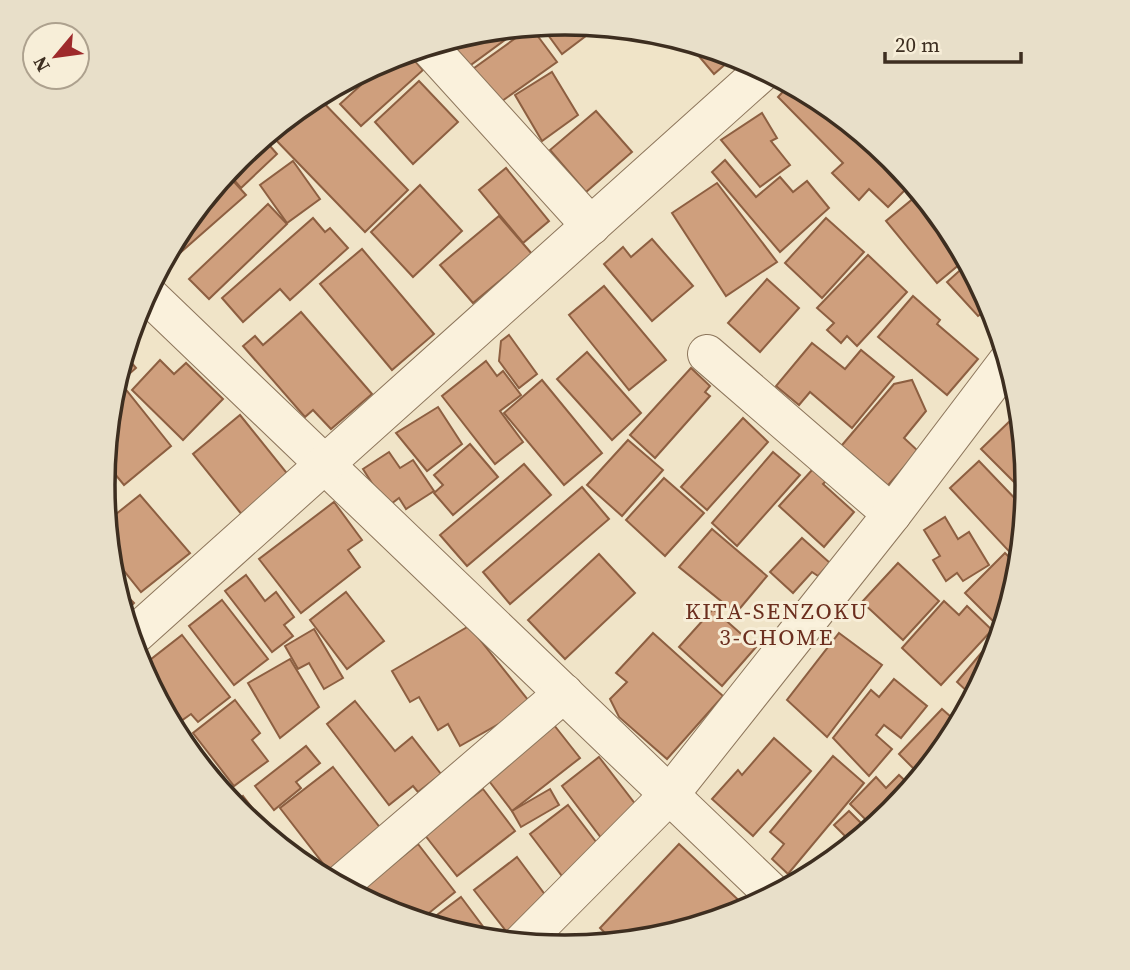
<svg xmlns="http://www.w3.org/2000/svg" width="1130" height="970" viewBox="0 0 1130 970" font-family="'Source Serif 4',serif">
<rect width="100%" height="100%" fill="#f0e4c8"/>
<g fill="#cf9f7d" stroke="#8d5f41" stroke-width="2">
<polygon points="565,23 599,26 562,54 543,28 548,24"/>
<polygon points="531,27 557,62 495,106 470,71"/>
<polygon points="509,28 513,34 468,67 448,40 475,32"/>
<polygon points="648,31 656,32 665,35 657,42"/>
<polygon points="686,41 735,56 714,74"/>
<polygon points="407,52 423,70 361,126 340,104 392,57"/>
<polygon points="552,72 578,115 542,141 515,95"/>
<polygon points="419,81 458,122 413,164 375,122"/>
<polygon points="790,84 822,101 892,158 912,183 888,207 869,189 859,200 832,173 843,163 778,97"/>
<polygon points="317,96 408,190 365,232 272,136"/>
<polygon points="596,111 632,152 586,192 550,150"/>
<polygon points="762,113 777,138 771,141 790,165 760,187 721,140"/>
<polygon points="263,138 277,154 241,188 227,172"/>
<polygon points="725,160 756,197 780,177 793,192 807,181 829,208 780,252 712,172"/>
<polygon points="293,161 320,199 287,223 260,185"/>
<polygon points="506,168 549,221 523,243 479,190"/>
<polygon points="226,173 246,195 181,252 173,243 181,228"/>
<polygon points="717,183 777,262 726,296 672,213"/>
<polygon points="420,185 462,231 413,277 371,232"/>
<polygon points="920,193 950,229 966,259 937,283 886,221"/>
<polygon points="268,204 287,224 209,299 189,279"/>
<polygon points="499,216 532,254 473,303 440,265"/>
<polygon points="313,218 325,232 330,228 348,248 290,300 280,289 243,322 222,298"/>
<polygon points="826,218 864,252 822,298 785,263"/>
<polygon points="652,239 693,286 652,321 604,264 623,247 631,257"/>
<polygon points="362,249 434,334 392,370 320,284"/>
<polygon points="868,255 907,292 857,346 847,336 841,343 827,330 834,323 817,308"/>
<polygon points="968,263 992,308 994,322 984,312 978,316 947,282"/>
<polygon points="767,279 799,308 760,352 728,323"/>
<polygon points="604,286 666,360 629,390 569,315"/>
<polygon points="913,296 940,320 937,324 978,359 947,395 878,337"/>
<polygon points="301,312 372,394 331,429 313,410 305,417 243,346 255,336 263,345"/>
<polygon points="509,335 537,374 519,388 499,361 501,341"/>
<polygon points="812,343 845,369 861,350 894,377 852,428 810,392 799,405 776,386"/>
<polygon points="587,352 641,413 612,440 557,379"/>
<polygon points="124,354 136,368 120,382 171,446 124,485 105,462 112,394"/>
<polygon points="160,360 174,374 186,363 223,399 183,440 132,390"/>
<polygon points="486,361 497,376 503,371 521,395 500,411 523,442 495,464 442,396"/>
<polygon points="691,368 710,386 705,392 710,396 655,458 630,435"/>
<polygon points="542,380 602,453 564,485 504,413"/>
<polygon points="912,380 926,411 904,438 918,451 884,490 837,451 894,384"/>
<polygon points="438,407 462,444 427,471 396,433"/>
<polygon points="240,415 290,477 243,516 193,454"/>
<polygon points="743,418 768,442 707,510 681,487"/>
<polygon points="1013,418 1022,427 1026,494 981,449"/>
<polygon points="628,440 663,470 622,516 587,485"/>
<polygon points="470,444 498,477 453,515 434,493 443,485 434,475"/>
<polygon points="389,452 400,468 413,460 434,491 406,509 399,498 387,507 363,469"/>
<polygon points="773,452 800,475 737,546 712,523"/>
<polygon points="979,461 1025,509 1020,563 950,488"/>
<polygon points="524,464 551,495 467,566 440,535"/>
<polygon points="813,469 826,481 823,484 854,512 824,547 779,506"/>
<polygon points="664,478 704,513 665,556 626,520"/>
<polygon points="103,483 113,496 105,503 103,485"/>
<polygon points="582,487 609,519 510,604 483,572"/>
<polygon points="140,495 190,553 141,592 109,552 106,522"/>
<polygon points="334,502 362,540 348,550 360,567 301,613 259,559"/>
<polygon points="945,517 958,539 969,532 989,565 963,581 957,573 946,581 933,560 940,556 924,530"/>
<polygon points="712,529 767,576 736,613 679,567"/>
<polygon points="802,538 830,563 818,576 812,572 793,593 770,572"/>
<polygon points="1005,553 1019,567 1018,576 1009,605 993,621 965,593"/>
<polygon points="599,554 635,593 565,659 528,620"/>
<polygon points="898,563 939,601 903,640 862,602"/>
<polygon points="246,575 265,601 276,592 294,617 284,625 293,636 272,652 225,591"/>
<polygon points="114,583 134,603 123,614"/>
<polygon points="346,592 384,641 347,669 310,620"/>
<polygon points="222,600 268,659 234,685 189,626"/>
<polygon points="944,601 959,615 967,606 992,630 941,685 902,648"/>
<polygon points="713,609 756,647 722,686 679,647"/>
<polygon points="469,626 532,705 460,746 448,724 438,730 419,697 410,702 392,671"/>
<polygon points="314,629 343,678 324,689 309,663 298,669 285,646"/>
<polygon points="653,633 723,696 667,759 619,717 610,699 627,682 616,673"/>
<polygon points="839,633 882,665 827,737 787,700"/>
<polygon points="182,635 230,697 198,722 191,714 181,721 141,667"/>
<polygon points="987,646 995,653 992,662 968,706 962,701 969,693 957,682"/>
<polygon points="290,659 319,707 280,738 248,683"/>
<polygon points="894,679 927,706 901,738 884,725 876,735 892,749 869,776 833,738 871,690 879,697"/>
<polygon points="235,700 260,733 252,740 268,761 234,786 193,733"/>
<polygon points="355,701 395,751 412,737 441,774 418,792 413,786 389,805 327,724"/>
<polygon points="942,709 959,724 949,742 921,776 899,754"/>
<polygon points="554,725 580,758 512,811 486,777"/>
<polygon points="774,738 811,771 753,836 712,799 738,770 742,775"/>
<polygon points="306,746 320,763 296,782 301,788 274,810 255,786"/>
<polygon points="833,756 864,783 788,874 772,859 784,844 770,832"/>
<polygon points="599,757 643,814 605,843 562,786"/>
<polygon points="333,767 385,834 332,875 280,808"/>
<polygon points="899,775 912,787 892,812 873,827 850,804 876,777 886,788"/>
<polygon points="483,789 515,831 457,876 424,834"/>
<polygon points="550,789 559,805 521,827 512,811"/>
<polygon points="243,796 287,852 232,804"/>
<polygon points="568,805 603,851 565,880 530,834"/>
<polygon points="849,811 869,831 821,870 798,882 845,836 834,825"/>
<polygon points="418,844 455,892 419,921 388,912 364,899 358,892"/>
<polygon points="679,844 748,909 655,938 614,942 600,928"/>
<polygon points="517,857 552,904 510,936 474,890"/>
<polygon points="461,897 493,940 441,928 433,918"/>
</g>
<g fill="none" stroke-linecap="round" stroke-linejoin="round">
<defs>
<g id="minor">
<polyline points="428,46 591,226"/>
<polyline points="146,293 774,895"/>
<polyline points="707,354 892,514"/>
<polyline points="131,638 764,70"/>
<polyline points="339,886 564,693"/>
<polyline points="522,943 670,794 892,514 1008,361"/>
</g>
</defs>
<use href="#minor" stroke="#8d765c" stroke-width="40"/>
<use href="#minor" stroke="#faf1dc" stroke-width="38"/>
</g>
<g text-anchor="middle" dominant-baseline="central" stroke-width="6" stroke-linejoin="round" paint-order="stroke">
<g font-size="23" letter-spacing="2" fill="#6b2e1e" stroke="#f7eed8">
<text x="777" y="611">KITA-SENZOKU<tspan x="777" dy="26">3-CHOME</tspan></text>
</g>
</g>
<path d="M0 0H1130V970H0ZM115 485a450 450 0 1 1 900 0a450 450 0 1 1-900 0Z" fill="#e8dfc9" fill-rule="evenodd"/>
<path fill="none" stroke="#3d2e20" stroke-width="3.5" d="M115 485a450 450 0 1 1 900 0a450 450 0 1 1-900 0Z"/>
<g transform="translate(56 56) rotate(241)"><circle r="33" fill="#f7eed8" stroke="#ada18e" stroke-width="2"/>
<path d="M0-5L12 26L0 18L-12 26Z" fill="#9e2a2b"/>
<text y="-10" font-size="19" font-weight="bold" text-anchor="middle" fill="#3d2e20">N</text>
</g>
<path d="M885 52v10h136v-10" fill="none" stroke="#3d2e20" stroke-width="3.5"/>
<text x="895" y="52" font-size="21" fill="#3d2e20" stroke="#f7eed8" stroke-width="5" paint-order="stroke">20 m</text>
</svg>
